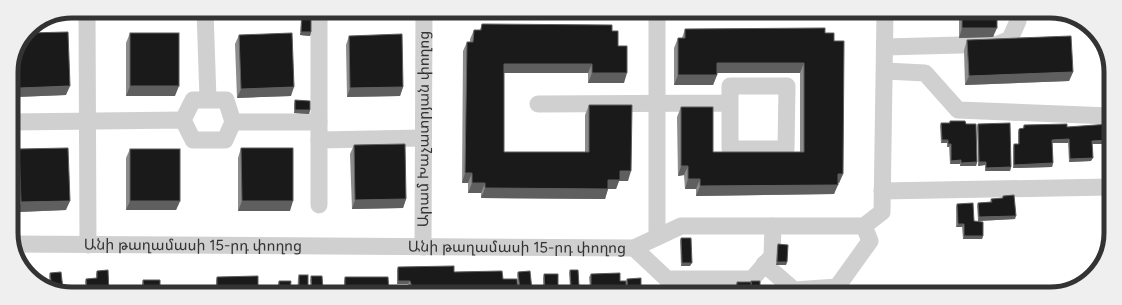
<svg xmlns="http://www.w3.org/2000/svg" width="1122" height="305" viewBox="0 0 1122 305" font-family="Figtree,'Noto Sans Armenian',sans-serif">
<rect width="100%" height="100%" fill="#fff"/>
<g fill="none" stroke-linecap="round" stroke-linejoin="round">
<g stroke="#d0d0d0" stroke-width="17">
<polyline points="87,11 88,245"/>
<polyline points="205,11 208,99"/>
<polyline points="319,11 319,205"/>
<polyline points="657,12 657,237"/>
<polyline points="885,47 998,44 1010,39 1018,21 1018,12"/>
<polyline points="885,71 925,73 958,110 1110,116"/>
<polyline points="538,104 730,103 730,86 787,86 786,149 730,149 730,103"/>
<polyline points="183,120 193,100 226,100 233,122"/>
<polyline points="11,122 183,120 193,140 225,140 233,122 319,122"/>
<polyline points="319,140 422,138"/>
<polyline points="882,191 1110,187"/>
<path id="s1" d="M 12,244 L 634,248 L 681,226 L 864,226 L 882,212 L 885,12"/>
<path id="s2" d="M 423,247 L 424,11"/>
<polyline points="634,248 667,279 752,279 772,256 773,226"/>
<polyline points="764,264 794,290 837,287 870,241 864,226"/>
</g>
</g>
<g fill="#8c8c8c">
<polygon points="959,12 997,12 993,37 959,38"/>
<polygon points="302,16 311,32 310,36 300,35 301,19"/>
<polygon points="482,24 612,31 618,46 624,83 588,83 588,73 504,73 504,152 585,152 585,115 589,105 628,181 619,181 616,189 608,189 605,199 481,198 481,193 468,193 468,183 462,183 463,51 467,42 470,42 470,39 474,30 480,30"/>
<polygon points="685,29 825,33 834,41 843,174 839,183 838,183 834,194 696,196 696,189 685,189 684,175 678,176 677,117 681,107 713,152 800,152 800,73 717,73 717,75 713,85 674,85 674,48 678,38 682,38"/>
<polygon points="1094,31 1099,40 1095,40"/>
<polygon points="27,33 66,95 16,97 14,61"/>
<polygon points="130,33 175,96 126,96 126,43"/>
<polygon points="239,35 291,96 237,98 235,44"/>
<polygon points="349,36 403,87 400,96 347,97 346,45"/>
<polygon points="967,40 1073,72 1069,81 965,85 964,50"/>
<polygon points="295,100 310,110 309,114 294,113 294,104"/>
<polygon points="950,121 977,162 976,166 960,166 960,164 950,164 949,147 947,147 947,143 941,143 940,126 941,123 949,123"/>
<polygon points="978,124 1011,167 1010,171 985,171 985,165 978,166 977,127"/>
<polygon points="1024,125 1067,127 1109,144 1092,144 1091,161 1069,162 1068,143 1052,143 1053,163 1052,167 1013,168 1013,147 1014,144 1018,144 1018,132 1019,129 1023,128"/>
<polygon points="354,145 406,199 403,208 352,209 350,154"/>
<polygon points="241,148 290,211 238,211 238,158"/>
<polygon points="19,149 66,210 18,212 16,159"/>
<polygon points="130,149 180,201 176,210 126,210 126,158"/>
<polygon points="1003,196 1015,219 978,221 977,206 978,203 990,202 991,199 1002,198"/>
<polygon points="957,204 983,236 982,239 963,239 962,227 956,227 956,207"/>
<polygon points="681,238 690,266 681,266 680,241"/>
<polygon points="778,244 787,262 786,265 776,265 777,247"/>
<polygon points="398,267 454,272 503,279 518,293 460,293 459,291 436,292 436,289 411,290 408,284 397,284 397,270"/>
<polygon points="570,270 579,286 582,288 590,288 589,277 591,274 620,281 626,281 627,279 646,293 543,293 543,278 544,274 558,288 570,287 569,273"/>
<polygon points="97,271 109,293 86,293 85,282 86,279 96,279 96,274"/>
<polygon points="518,272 532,290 531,293 519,293 517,275"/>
<polygon points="50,273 63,289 61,292 59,292 50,288 49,276"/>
<polygon points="299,275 308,292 307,293 297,293 298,278"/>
<polygon points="311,276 322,293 311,293 310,280"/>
<polygon points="217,277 258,293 216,293 216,280"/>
<polygon points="345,277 389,293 344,293 344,281"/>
<polygon points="143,280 160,293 142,293 142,283"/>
<polygon points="279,281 290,293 278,293 278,284"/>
<polygon points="751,281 760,294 733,294 734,291 736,291 736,285 737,282 751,283"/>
</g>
<g fill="#5f5f5f">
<polygon points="962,28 997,28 993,37 959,38"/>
<polygon points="301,32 311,32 310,36 300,35"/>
<polygon points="1096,35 1099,40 1095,40"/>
<polygon points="717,63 804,63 800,73 713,73"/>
<polygon points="504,64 592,64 588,73 501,73"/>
<polygon points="1073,72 1069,81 965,85 969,76"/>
<polygon points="592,73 627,73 624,83 588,83"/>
<polygon points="678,75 717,75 713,85 674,85"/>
<polygon points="70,86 66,95 16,97 19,88"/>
<polygon points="130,86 179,86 175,96 126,96"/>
<polygon points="294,87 291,96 237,98 241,89"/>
<polygon points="403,87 400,96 347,97 350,88"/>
<polygon points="295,110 310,110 309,114 294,113"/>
<polygon points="1069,139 1068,143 1051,143 1052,140"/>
<polygon points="942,140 948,140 947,143 941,143"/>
<polygon points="1110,140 1109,144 1091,144 1092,141"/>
<polygon points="948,144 951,144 949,147 947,147"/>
<polygon points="1093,158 1091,161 1069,162 1070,159"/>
<polygon points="961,160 960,164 950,164 951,161"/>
<polygon points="977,162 976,166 960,166 961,163"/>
<polygon points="979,162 986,162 985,165 978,166"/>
<polygon points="1053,163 1052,167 1013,168 1014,165"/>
<polygon points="681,166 688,166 684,175 678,176"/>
<polygon points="1011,167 1010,171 985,171 986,168"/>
<polygon points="620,171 631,171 628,181 619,181 616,189 605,189 608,180"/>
<polygon points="465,173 472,173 468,183 462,183"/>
<polygon points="838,174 843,174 839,183 834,183"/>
<polygon points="688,179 700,179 696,189 685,189"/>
<polygon points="472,183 485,183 481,193 468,193"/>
<polygon points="838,185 834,194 696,196 700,186"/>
<polygon points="485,188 608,189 605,199 481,198"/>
<polygon points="406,199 403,208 352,209 355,200"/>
<polygon points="70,201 66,210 18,212 21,202"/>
<polygon points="130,201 180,201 176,210 126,210"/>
<polygon points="242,201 293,201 290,211 238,211"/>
<polygon points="1016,216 1015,219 978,221 979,217"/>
<polygon points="958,224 964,224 962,227 956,227"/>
<polygon points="964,236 983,236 982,239 963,239"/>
<polygon points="777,262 787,262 786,265 776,265"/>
<polygon points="682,263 692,263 690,266 681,266"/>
<polygon points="398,281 410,281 408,284 397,284"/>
<polygon points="437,286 436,289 411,290 412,287"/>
<polygon points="461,287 459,291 436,292 437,289"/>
<polygon points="63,289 61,292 59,292 54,290"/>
<polygon points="323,290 322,293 311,293 312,291"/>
<polygon points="532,290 531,293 519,293 520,291"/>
<polygon points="545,291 557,291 556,293 544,293"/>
<polygon points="299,292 308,292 307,293 298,293"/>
</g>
<g fill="#1a1a1a" stroke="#5f5f5f">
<rect x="962" y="12" width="35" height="16"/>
<polygon points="302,16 311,16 311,32 301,32"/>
<polygon points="482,24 612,25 612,31 618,31 618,46 627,46 627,73 592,73 592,64 504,64 504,152 589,152 589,105 632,105 631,171 620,171 620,180 608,180 608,189 485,188 485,183 472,183 472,173 465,173 467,42 473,42 474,30 481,30"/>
<polygon points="825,28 825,33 834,33 834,41 844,41 843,174 838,174 838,185 700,186 700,179 688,179 688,166 681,166 681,107 713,107 713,152 804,152 804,63 717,63 717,75 678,75 678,38 685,38 685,29"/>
<polygon points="68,32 70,86 19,88 18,53 27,33"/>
<rect x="130" y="33" width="49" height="53"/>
<polygon points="292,33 294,87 241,89 239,35"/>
<polygon points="402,34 403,87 350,88 349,36"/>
<polygon points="1071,36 1073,72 969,76 967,40"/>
<polygon points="295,100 310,101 310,110 295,110"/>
<polygon points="950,121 965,121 966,124 976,124 977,162 961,163 961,160 951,161 951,144 948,144 948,140 942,140 941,123 950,123"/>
<polygon points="1010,123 1011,167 986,168 986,162 979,162 978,124"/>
<polygon points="1067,124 1067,127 1110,124 1110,140 1092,141 1093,158 1070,159 1069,139 1052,140 1053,163 1014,165 1014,144 1019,144 1019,129 1024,128 1024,125"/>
<polygon points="405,144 406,199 355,200 354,145"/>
<polygon points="68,148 70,201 21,202 19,149"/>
<polygon points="241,148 293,148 293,201 242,201"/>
<rect x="130" y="149" width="50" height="52"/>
<polygon points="1014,195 1016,216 979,217 978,203 992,202 991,199 1003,198 1003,196"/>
<polygon points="973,203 974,221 983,222 983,236 964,236 964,224 958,224 957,204"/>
<polygon points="681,238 691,238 692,263 682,263"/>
<polygon points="778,244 788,245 787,262 777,262"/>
<polygon points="454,266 454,272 502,271 503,279 517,279 518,293 461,293 461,287 437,289 437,286 412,287 410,281 398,281 398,267"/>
<polygon points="108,270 109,293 87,293 86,279 97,278 97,271"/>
<polygon points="570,270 578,270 579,286 582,288 591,288 591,274 620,273 620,281 626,281 626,293 557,293 557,291 545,291 544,274 558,274 558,288 571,287"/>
<polygon points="530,271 532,290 520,291 518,272"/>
<polygon points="61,272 63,289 54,290 52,288 50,273"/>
<rect x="299" y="275" width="9" height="17"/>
<polygon points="258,276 258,293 217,293 217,277"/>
<polygon points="311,276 322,276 323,290 312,291"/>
<polygon points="345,277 388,277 389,293 345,293"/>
<polygon points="641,278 641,290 646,290 646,293 628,293 627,279"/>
<polygon points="143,280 160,280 160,293 144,293"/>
<polygon points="279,281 291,281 290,293 279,293"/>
<polygon points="751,281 760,281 760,294 752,294"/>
<polygon points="737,282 751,282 751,294 734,294 734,291 737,291"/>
<polygon points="666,286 667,293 651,293 651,287"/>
<polygon points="710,291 710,294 699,293 699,292"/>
<rect x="716" y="291" width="16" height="3"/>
</g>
<g text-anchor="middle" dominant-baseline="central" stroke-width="4" stroke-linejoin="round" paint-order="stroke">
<g font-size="15" fill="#333" stroke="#fff">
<text stroke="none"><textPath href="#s2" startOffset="118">Արամ Խաչատրյան փողոց</textPath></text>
<text stroke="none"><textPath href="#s1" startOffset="181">Անի թաղամասի 15-րդ փողոց</textPath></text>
<text stroke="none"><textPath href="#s1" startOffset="505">Անի թաղամասի 15-րդ փողոց</textPath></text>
</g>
</g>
<path d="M0 0H1122V305H0ZM72 18H1050A54 54 0 0 1 1104 72V233A54 54 0 0 1 1050 287H72A54 54 0 0 1 18 233V72A54 54 0 0 1 72 18Z" fill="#efefef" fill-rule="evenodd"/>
<path fill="none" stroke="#333" stroke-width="5" d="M72 18H1050A54 54 0 0 1 1104 72V233A54 54 0 0 1 1050 287H72A54 54 0 0 1 18 233V72A54 54 0 0 1 72 18Z"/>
</svg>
